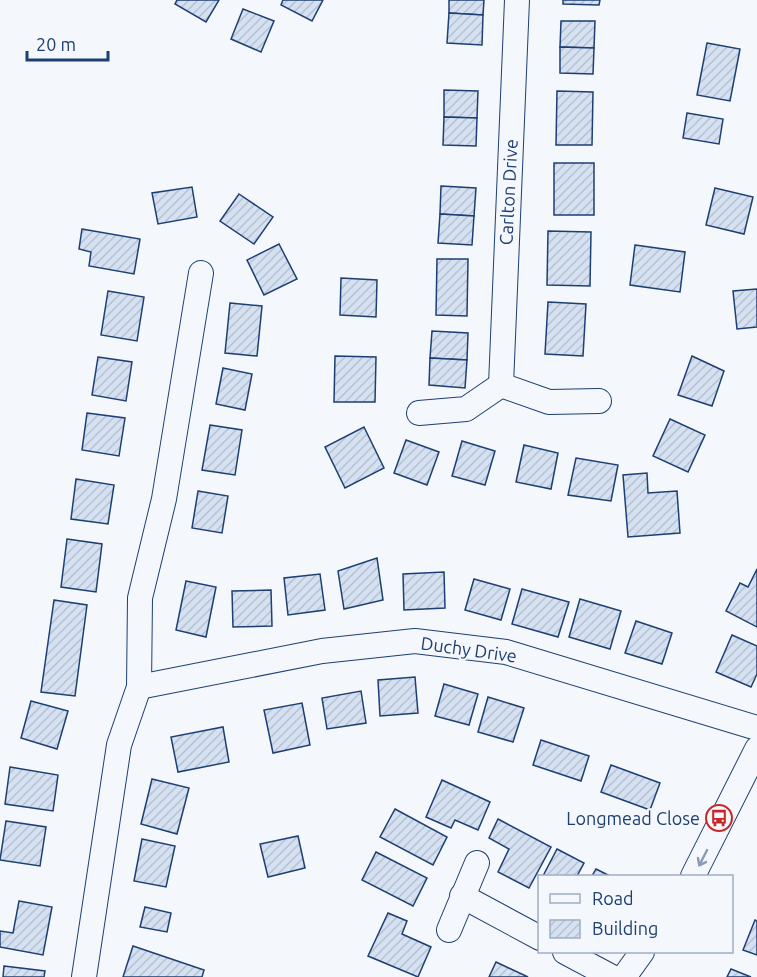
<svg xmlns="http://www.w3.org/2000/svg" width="757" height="977" viewBox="0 0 757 977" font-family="Ubuntu,sans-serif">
<defs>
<pattern id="building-hatch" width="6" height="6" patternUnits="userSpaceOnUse" patternTransform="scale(1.5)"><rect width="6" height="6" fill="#d5e0f0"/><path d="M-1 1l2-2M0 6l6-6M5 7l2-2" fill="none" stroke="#b6c1d1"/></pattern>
</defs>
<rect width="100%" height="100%" fill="#f4f7fb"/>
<g fill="url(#building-hatch)" stroke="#1d3f73" stroke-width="1.5">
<polygon points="177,0 219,0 206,22 175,4"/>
<polygon points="283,0 323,0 312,21 281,5"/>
<polygon points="449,0 484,0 483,15 449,13"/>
<polygon points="563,0 600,0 599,5 563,4"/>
<polygon points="243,9 274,21 261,52 231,39"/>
<polygon points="449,13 483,15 482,45 447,43"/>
<polygon points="561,21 595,21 594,48 560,47"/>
<polygon points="707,43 740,49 730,101 697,95"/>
<polygon points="560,47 594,48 593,74 560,73"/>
<polygon points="444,90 478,91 477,118 444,117"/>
<polygon points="557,91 593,92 592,145 556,145"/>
<polygon points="687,113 723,119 719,144 683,138"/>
<polygon points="444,117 477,118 476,146 443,145"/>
<rect x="554" y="163" width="40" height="52"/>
<polygon points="441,186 476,188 474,216 440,214"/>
<polygon points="192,187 197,217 158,224 152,193"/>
<polygon points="715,188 753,197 744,234 706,225"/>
<polygon points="239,194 273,217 254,244 220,221"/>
<polygon points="440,214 474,216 472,245 438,243"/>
<polygon points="82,229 140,239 134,274 89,266 91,252 79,249"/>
<polygon points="548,231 591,232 590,286 547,285"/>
<polygon points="279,244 297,279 264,295 247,260"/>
<polygon points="635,245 685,252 680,292 630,285"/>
<polygon points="437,259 468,259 467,316 436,315"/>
<polygon points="341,278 377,280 376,317 340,315"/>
<polygon points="757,289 757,327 737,329 733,291"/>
<polygon points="108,291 144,297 137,341 101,335"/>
<polygon points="548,302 586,304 583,356 545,354"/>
<polygon points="230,303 262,306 257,356 225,353"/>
<polygon points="432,331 468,333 467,360 430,358"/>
<polygon points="335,356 376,357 375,402 334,402"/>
<polygon points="692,356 724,371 712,406 678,395"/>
<polygon points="98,357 132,362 126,401 92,395"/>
<polygon points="430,358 467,360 465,388 429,385"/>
<polygon points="223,368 252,374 245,410 216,404"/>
<polygon points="87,413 125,418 119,456 82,450"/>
<polygon points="670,419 705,435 688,472 653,456"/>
<polygon points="210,425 242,430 235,475 202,470"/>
<polygon points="364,427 384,468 345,488 325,447"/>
<polygon points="406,440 439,452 427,485 394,473"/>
<polygon points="462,441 495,451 485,485 452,476"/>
<polygon points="524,445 558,453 551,489 516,482"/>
<polygon points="576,458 618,465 611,501 568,495"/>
<polygon points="647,473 648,493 677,491 680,533 628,537 623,475"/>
<polygon points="76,479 114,485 108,524 71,519"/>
<polygon points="198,491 228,496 222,533 192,528"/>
<polygon points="67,539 102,544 96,592 61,587"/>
<polygon points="377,558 383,600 344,609 338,571"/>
<polygon points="757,569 757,627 726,611 740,583 748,587"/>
<polygon points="444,572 445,608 404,610 403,574"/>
<polygon points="320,574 325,610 288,615 284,578"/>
<polygon points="474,579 510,589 501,620 465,610"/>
<polygon points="186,581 216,587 206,637 176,630"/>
<polygon points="522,589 569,602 558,637 512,624"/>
<polygon points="271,590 272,626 233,627 232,591"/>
<polygon points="580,599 621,611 610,649 569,637"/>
<polygon points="54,600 87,605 75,696 41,692"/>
<polygon points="636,621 672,633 662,664 625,653"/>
<polygon points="732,635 757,646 757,674 751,687 716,672"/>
<polygon points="415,677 418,713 380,716 378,680"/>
<polygon points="444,684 478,694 469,725 435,716"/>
<polygon points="361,691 366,723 327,729 322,698"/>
<polygon points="488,697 524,708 513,742 478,732"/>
<polygon points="31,701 68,711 57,749 21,738"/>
<polygon points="302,703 310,745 273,753 264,710"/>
<polygon points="223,727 229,762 178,772 171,737"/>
<polygon points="541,740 589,756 581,781 533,765"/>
<polygon points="611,765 660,783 650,810 601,792"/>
<polygon points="10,767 58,775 53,811 5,804"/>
<polygon points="152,779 189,788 177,834 141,824"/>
<polygon points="442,780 490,802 478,830 455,820 451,828 426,817"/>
<polygon points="395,809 447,837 433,865 380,837"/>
<polygon points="498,819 551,847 529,888 498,872 509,849 489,838"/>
<polygon points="6,821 46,827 40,866 0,860"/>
<polygon points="298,836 305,868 268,877 260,844"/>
<polygon points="142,839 175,846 166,887 134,881"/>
<polygon points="557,849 584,863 577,876 543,876"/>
<polygon points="376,852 427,878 413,906 362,880"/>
<polygon points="596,869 610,876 592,876"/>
<polygon points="19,901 52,907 43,955 0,947 0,931 13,933"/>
<polygon points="145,907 171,913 167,932 140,927"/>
<polygon points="388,913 407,921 402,934 431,947 418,977 368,956"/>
<polygon points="755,920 757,921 757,955 743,950"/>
<polygon points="133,946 204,970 202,977 123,977"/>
<polygon points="496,962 528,977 489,977"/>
<polygon points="4,966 45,971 44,977 3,977"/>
<polygon points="731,969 751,977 727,977"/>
</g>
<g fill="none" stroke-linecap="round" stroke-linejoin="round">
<defs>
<g id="minor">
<polyline points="517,0 501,385 549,402 599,401"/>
<polyline points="419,413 466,409 501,385"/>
<polyline points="139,687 322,651 415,641 506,652 757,728"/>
<polyline points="693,876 757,749"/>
<polyline points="462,896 540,938"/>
<polyline points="449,930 477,863"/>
<polyline points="565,952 612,977"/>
<polyline points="84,977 119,745 139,687 140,598 164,499 201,273"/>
<polyline points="624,977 642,952"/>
</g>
</defs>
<use href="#minor" stroke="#1d3f73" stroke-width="26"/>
<use href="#minor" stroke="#f4f7fb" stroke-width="24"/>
</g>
<defs><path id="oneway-shaft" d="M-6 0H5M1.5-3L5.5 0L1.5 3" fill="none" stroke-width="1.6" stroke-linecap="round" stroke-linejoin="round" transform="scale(1.5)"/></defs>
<use stroke="#889bb7" href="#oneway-shaft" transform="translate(703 858) rotate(117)"/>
<defs>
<symbol id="bus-ring" viewBox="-11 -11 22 22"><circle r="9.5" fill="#f4f7fb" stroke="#c62828" stroke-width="1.5"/><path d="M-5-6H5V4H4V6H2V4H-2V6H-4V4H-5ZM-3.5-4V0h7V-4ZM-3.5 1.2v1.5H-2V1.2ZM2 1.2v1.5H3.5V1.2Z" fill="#c62828"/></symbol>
</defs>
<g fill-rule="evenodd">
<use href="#bus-ring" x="704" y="803" width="30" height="30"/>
</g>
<g text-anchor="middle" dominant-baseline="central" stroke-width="4.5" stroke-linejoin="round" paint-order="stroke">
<g font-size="18" fill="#1d3f73" stroke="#f4f7fb">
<text transform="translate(508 192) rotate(-87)">Carlton Drive</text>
<text transform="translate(469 649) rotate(8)">Duchy Drive</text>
</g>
<g font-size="18" fill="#1d3f73" stroke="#f4f7fb" text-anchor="end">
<text x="700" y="818">Longmead Close</text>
</g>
</g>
<rect x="538" y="875" width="195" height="78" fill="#f4f7fb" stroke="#9eadc5" stroke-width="1.5"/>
<rect x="550" y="894" width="30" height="9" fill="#f4f7fb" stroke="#9eadc5" stroke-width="1.5"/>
<text x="592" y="905" font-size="18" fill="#1d3f73">Road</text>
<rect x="550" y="920" width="30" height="18" fill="url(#building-hatch)" stroke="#9eadc5" stroke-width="1.5"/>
<text x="592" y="935" font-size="18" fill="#1d3f73">Building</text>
<path d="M27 51v9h81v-9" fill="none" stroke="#1d3f73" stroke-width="3"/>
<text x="36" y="51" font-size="18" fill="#1d3f73" stroke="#f4f7fb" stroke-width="4.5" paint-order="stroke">20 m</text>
</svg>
